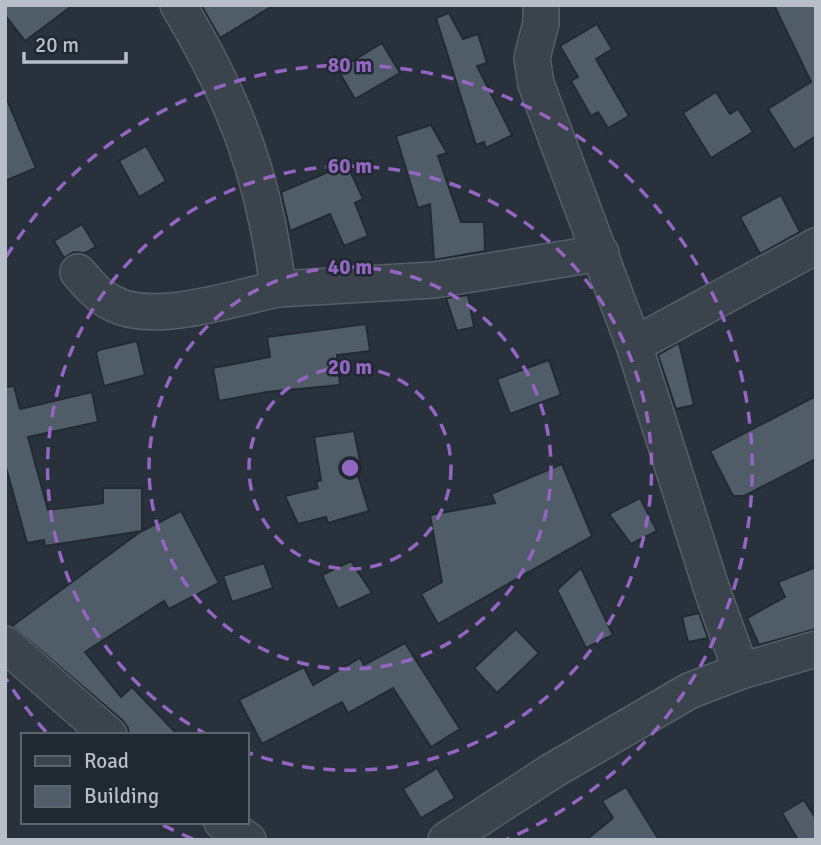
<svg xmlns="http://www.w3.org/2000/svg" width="821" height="845" viewBox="0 0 821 845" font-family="Signika,sans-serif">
<rect width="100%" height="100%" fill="#28313c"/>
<g fill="#505c67" stroke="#222a33" stroke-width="2">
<polygon points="5,5 73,5 25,41 5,15"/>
<polygon points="201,5 274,5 220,38"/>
<polygon points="774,5 816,5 816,136 794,150 768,109 811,82"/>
<polygon points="449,13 463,39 478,34 487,63 477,66 512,135 486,148 484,142 476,145 436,18"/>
<polygon points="597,24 612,49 596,59 629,116 608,128 598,112 591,116 571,81 578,77 560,46"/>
<polygon points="382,43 400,73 355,99 338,70"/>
<polygon points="716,92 730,114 738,109 753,132 711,158 683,113"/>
<polygon points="5,95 36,168 5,181"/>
<polygon points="431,125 447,153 438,156 461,222 484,222 485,251 434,260 430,204 418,208 396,136"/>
<polygon points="146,146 166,181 139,197 119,161"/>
<polygon points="347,164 363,199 355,203 368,236 344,246 330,214 290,231 281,192"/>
<polygon points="781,195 800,232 760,254 740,217"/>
<polygon points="82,224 96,247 85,253 74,252 64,258 54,241"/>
<polygon points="468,295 474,327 457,331 446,298"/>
<polygon points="366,324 370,351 337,355 340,385 267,392 219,401 213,368 270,357 267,337"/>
<polygon points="137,341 145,375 104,386 96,353 99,350"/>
<polygon points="679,343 694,405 676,409 658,355"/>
<polygon points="549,360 561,395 510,414 497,379"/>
<polygon points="14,386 20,409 92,392 98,422 28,437 48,510 103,503 103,488 142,488 142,531 45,546 44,540 27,543 5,464 5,387"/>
<polygon points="816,396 816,459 744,496 733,496 710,451"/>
<polygon points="354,431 360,461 354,462 369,511 328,523 326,517 298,524 285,496 318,488 316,482 321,480 314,437"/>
<polygon points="562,464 592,536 438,624 421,594 442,582 430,515 495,503 491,494"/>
<polygon points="640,498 657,531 631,544 609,514"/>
<polygon points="181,511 219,583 169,609 164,601 85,652 121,697 132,687 178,735 129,735 128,728 122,720 12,626 140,532"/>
<polygon points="351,561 372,593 338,609 322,575"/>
<polygon points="264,563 273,588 232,602 223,576"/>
<polygon points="816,567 816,629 759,645 747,618 785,597 778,582"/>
<polygon points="581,568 613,635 586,648 557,590"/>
<polygon points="699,613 708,638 688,642 682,617"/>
<polygon points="516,629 539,653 497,693 474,668"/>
<polygon points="405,643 460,729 431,747 393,688 348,713 342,702 262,744 239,700 304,667 313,685 360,658 364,665"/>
<polygon points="437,768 455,798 421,818 403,789"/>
<polygon points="626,787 659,840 586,840 613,818 602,801"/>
<polygon points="804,800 816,819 816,840 798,840 782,813"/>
</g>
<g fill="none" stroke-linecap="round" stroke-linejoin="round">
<defs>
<g id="minor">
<path d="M 78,272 C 88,284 99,297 114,304 C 155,325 234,298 278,289 C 265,178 235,100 178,5"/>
<polyline points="278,289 434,280 601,253"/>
<polyline points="634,345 816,246"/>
<polyline points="5,644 109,735"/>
<polyline points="741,671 816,649"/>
<polyline points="222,822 248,840"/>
<polyline points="446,840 552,771 689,691 741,671 713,593 634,345 536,84 532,58 541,23 541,5"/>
</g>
</defs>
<use href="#minor" stroke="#565e67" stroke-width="38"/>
<use href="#minor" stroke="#3b434c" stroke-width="35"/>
</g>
<g fill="none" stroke="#9366c2" stroke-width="3.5" stroke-dasharray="12 9">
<circle cx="350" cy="468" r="101"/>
<circle cx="350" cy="468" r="201"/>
<path d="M208 735A302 302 0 1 1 249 753"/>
<path d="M193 839A403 403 0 0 1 161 824M46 732A403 403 0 0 1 6 679M6 257A403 403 0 1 1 507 839"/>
</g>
<circle cx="350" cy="468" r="10" fill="#9366c2" stroke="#202831" stroke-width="3.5"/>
<g font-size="21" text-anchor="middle" font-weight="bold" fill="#9366c2" stroke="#202831" stroke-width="5" stroke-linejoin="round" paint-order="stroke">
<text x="350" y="72">80 m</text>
<text x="350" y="173">60 m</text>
<text x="350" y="274">40 m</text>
<text x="350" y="374">20 m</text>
</g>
<rect width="821" height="845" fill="none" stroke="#b7bec7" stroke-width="14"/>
<rect x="21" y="733" width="228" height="91" fill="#202831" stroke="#5c646d" stroke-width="2"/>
<rect x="35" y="756" width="35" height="10" fill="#3b434c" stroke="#5c646d" stroke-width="2"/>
<text x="84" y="768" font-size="21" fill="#b7bec7">Road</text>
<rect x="35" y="786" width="35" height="21" fill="#505c67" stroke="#5c646d" stroke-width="2"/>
<text x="84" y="803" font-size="21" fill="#b7bec7">Building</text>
<path d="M24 52v10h102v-10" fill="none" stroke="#b7bec7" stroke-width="3.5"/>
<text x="35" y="52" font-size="21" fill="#b7bec7" stroke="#202831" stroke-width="5" paint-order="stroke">20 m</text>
</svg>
